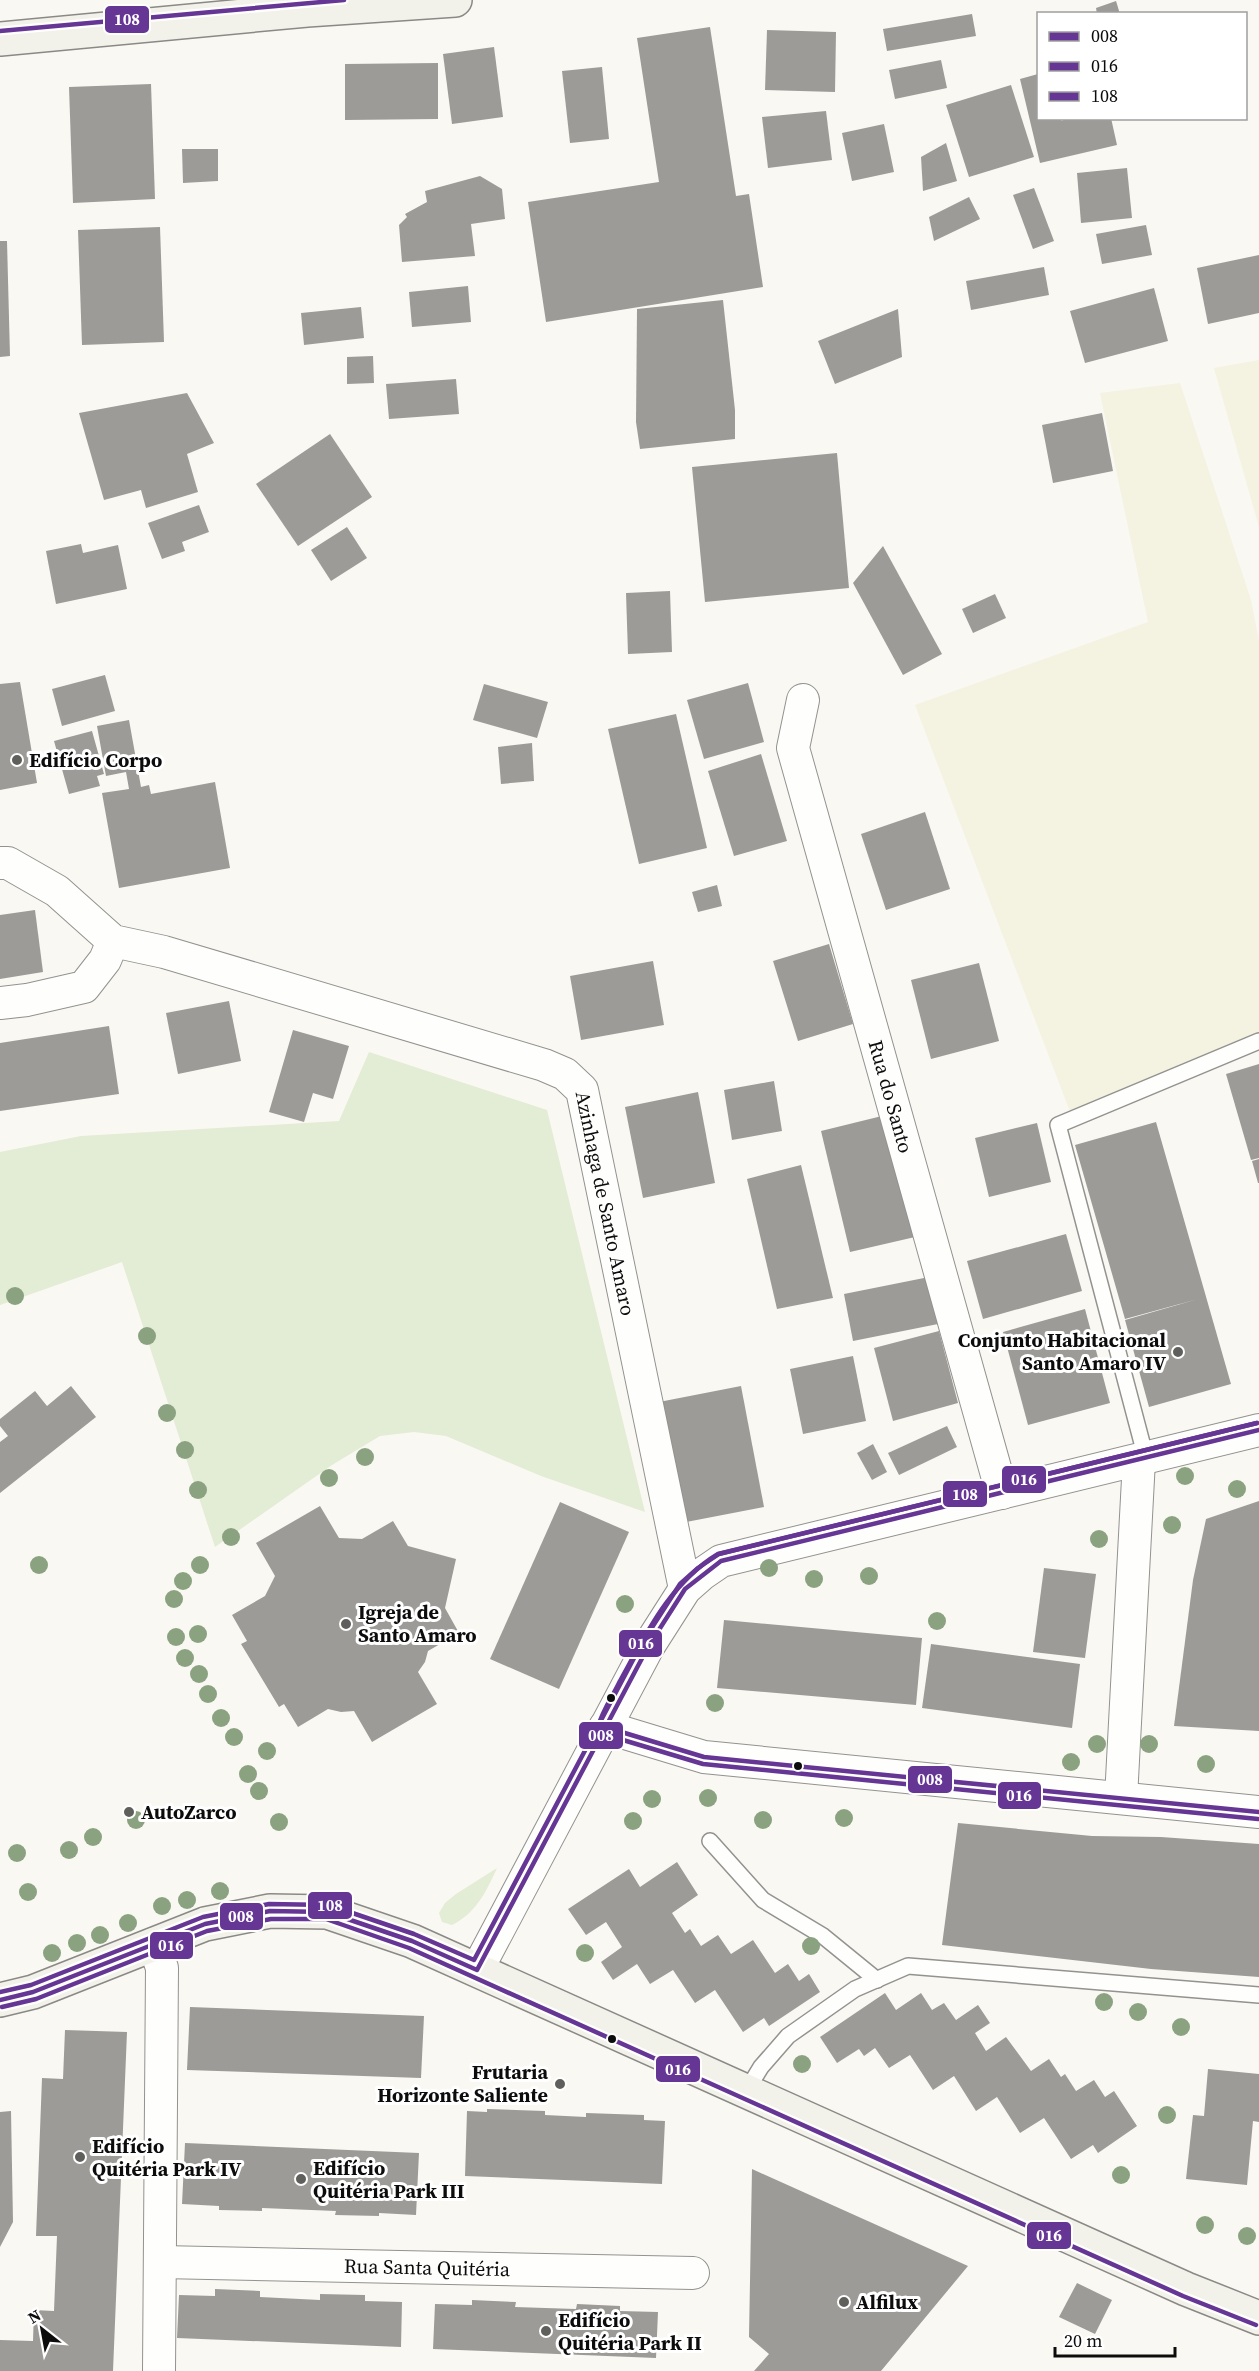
<svg xmlns="http://www.w3.org/2000/svg" width="1259" height="2371" viewBox="0 0 1259 2371" font-family="'Source Serif 4',serif">
<rect width="100%" height="100%" fill="#faf8f2"/>
<g fill="#f4f2e0">
<polygon points="1259,360 1259,527 1214,368"/>
<polygon points="1180,383 1251,600 1259,642 1259,1035 1074,1122 915,705 1148,622 1100,393"/>
</g>
<g fill="#e3ecd4">
<polygon points="369,1052 547,1110 645,1512 541,1476 446,1436 414,1432 380,1436 332,1465 215,1547 122,1262 0,1305 0,1152 81,1136 339,1121"/>
<path d="M 497,1868 C 486,1892 476,1913 452,1925 L 442,1922 L 439,1913 L 445,1903 L 456,1894 Z"/>
</g>
<g fill="#9d9b97">
<polygon points="1116,1 1120,14 1097,14 1096,8"/>
<polygon points="972,14 976,36 887,51 883,29"/>
<polygon points="710,27 736,196 749,194 763,287 546,322 528,202 659,182 637,38"/>
<polygon points="767,30 836,32 835,92 765,90"/>
<polygon points="494,47 503,117 452,124 443,54"/>
<polygon points="941,60 947,88 895,99 889,70"/>
<polygon points="438,63 438,119 345,120 345,64"/>
<polygon points="602,67 609,139 570,143 562,71"/>
<polygon points="1038,74 1038,118 1061,118 1061,121 1070,118 1111,118 1117,145 1040,163 1020,79"/>
<polygon points="151,84 155,199 73,203 69,87"/>
<polygon points="1011,85 1034,157 969,177 946,105"/>
<polygon points="826,111 832,160 768,168 762,117"/>
<polygon points="884,124 894,172 852,181 842,133"/>
<polygon points="946,143 957,181 923,191 921,157"/>
<polygon points="182,149 218,149 218,181 183,183"/>
<polygon points="1127,168 1132,218 1081,223 1077,173"/>
<polygon points="480,176 502,189 505,219 471,224 475,256 402,262 399,225 407,217 405,214 427,202 425,191"/>
<polygon points="1034,188 1054,241 1033,249 1013,195"/>
<polygon points="969,197 980,219 934,241 929,217"/>
<polygon points="1146,225 1152,255 1102,264 1096,234"/>
<polygon points="160,227 164,342 82,345 78,230"/>
<polygon points="0,241 7,241 10,356 0,357"/>
<polygon points="1259,255 1259,313 1208,324 1197,268"/>
<polygon points="1044,267 1049,295 971,310 966,281"/>
<polygon points="468,286 471,322 412,327 409,292"/>
<polygon points="1154,288 1168,341 1085,363 1070,311"/>
<polygon points="723,300 735,410 735,439 640,449 636,422 637,309"/>
<polygon points="361,307 364,338 304,345 301,313"/>
<polygon points="898,309 902,357 835,384 818,341"/>
<polygon points="373,356 374,383 347,384 347,357"/>
<polygon points="456,379 459,414 389,419 386,384"/>
<polygon points="187,393 214,443 187,454 198,492 146,508 141,490 104,500 79,413"/>
<polygon points="1102,413 1113,471 1053,483 1042,425"/>
<polygon points="330,434 372,497 298,546 256,484"/>
<polygon points="837,453 849,588 705,602 692,467"/>
<polygon points="199,505 209,532 182,542 185,551 162,559 148,523"/>
<polygon points="347,527 367,558 331,581 311,550"/>
<polygon points="81,544 83,553 118,545 127,589 56,604 46,551"/>
<polygon points="883,546 942,654 903,675 853,583"/>
<polygon points="670,591 672,652 628,654 626,593"/>
<polygon points="995,594 1006,618 973,633 962,609"/>
<polygon points="105,675 115,711 62,726 52,689"/>
<polygon points="20,682 37,783 0,790 0,684"/>
<polygon points="748,683 764,742 704,759 687,700"/>
<polygon points="484,684 548,702 537,738 473,720"/>
<polygon points="676,714 707,848 639,864 608,729"/>
<polygon points="129,720 141,787 149,785 151,794 215,782 230,868 119,888 102,793 129,789 126,772 106,776 97,726"/>
<polygon points="92,731 104,774 97,776 100,786 69,794 54,741"/>
<polygon points="532,743 534,781 501,784 498,747"/>
<polygon points="761,754 787,841 734,856 708,771"/>
<polygon points="925,812 950,889 886,910 861,834"/>
<polygon points="717,885 722,906 698,912 692,892"/>
<polygon points="35,910 43,972 0,979 0,915"/>
<polygon points="829,944 853,1024 798,1041 773,961"/>
<polygon points="653,961 664,1025 581,1040 570,976"/>
<polygon points="979,963 999,1041 931,1059 911,980"/>
<polygon points="229,1001 241,1061 178,1074 166,1013"/>
<polygon points="109,1026 119,1094 0,1111 0,1043"/>
<polygon points="293,1030 349,1046 333,1099 313,1093 304,1122 269,1112"/>
<polygon points="1259,1064 1259,1158 1251,1160 1226,1074"/>
<polygon points="774,1081 782,1131 732,1140 724,1090"/>
<polygon points="698,1092 715,1183 643,1198 625,1107"/>
<polygon points="886,1115 915,1237 850,1252 821,1131"/>
<polygon points="1156,1122 1231,1384 1149,1407 1125,1320 1198,1299 1125,1319 1075,1145"/>
<polygon points="1037,1123 1051,1182 989,1197 975,1138"/>
<polygon points="1259,1159 1259,1183 1258,1183 1252,1161"/>
<polygon points="801,1165 833,1298 777,1309 747,1179"/>
<polygon points="1066,1234 1082,1291 983,1319 967,1261"/>
<polygon points="934,1276 943,1323 853,1341 844,1294"/>
<polygon points="1085,1309 1110,1403 1028,1425 1003,1332"/>
<polygon points="939,1331 958,1403 893,1421 874,1348"/>
<polygon points="853,1356 866,1421 803,1434 790,1369"/>
<polygon points="71,1386 96,1417 0,1493 0,1442 8,1436 0,1426 0,1419 35,1391 47,1406"/>
<polygon points="741,1386 764,1507 681,1523 659,1402"/>
<polygon points="947,1426 957,1447 899,1475 888,1453"/>
<polygon points="873,1444 887,1472 872,1480 857,1453"/>
<polygon points="1259,1501 1259,1731 1174,1726 1193,1580 1206,1519"/>
<polygon points="560,1502 629,1532 559,1689 490,1659"/>
<polygon points="320,1506 339,1538 362,1539 393,1521 408,1546 456,1559 445,1608 459,1633 428,1651 425,1662 418,1672 437,1704 372,1742 354,1711 341,1712 328,1709 298,1727 284,1704 279,1707 241,1644 247,1641 232,1615 265,1596 275,1576 256,1543"/>
<polygon points="1044,1568 1096,1574 1085,1658 1033,1652"/>
<polygon points="724,1620 922,1638 916,1705 717,1688"/>
<polygon points="931,1644 1080,1664 1072,1728 922,1708"/>
<polygon points="958,1823 1092,1836 1161,1837 1259,1844 1259,1977 1151,1969 942,1945"/>
<polygon points="677,1862 698,1895 672,1913 685,1933 690,1929 701,1946 718,1935 731,1954 753,1940 775,1973 788,1964 799,1981 809,1974 820,1992 769,2026 764,2018 743,2032 715,1990 695,2003 673,1970 650,1984 637,1964 613,1980 601,1962 622,1947 606,1922 586,1935 568,1909 629,1869 640,1887"/>
<polygon points="885,1993 896,2010 921,1993 932,2010 944,2003 956,2020 978,2005 990,2023 975,2033 986,2051 1006,2037 1031,2071 1049,2059 1061,2077 1065,2074 1076,2091 1094,2080 1105,2097 1114,2091 1137,2126 1098,2153 1093,2145 1071,2159 1044,2118 1020,2133 997,2097 976,2111 954,2076 933,2090 910,2055 889,2068 875,2048 864,2056 859,2049 837,2063 820,2037"/>
<polygon points="190,2007 424,2016 421,2078 187,2070"/>
<polygon points="65,2030 127,2032 113,2371 0,2371 0,2340 33,2341 34,2310 54,2311 57,2236 36,2236 42,2078 63,2079"/>
<polygon points="1208,2069 1259,2074 1259,2122 1253,2121 1247,2185 1186,2179 1193,2115 1204,2116"/>
<polygon points="487,2109 545,2111 545,2115 586,2117 586,2113 644,2115 644,2120 665,2121 662,2184 465,2176 467,2111 487,2112"/>
<polygon points="11,2111 13,2222 0,2247 0,2112"/>
<polygon points="185,2143 419,2153 416,2215 379,2213 379,2216 335,2215 336,2211 262,2208 262,2211 219,2210 219,2206 182,2204"/>
<polygon points="752,2169 968,2266 881,2371 754,2371 769,2354 749,2337"/>
<polygon points="1077,2283 1112,2300 1095,2334 1059,2317"/>
<polygon points="215,2289 260,2291 260,2297 320,2300 320,2294 365,2295 365,2301 402,2302 401,2347 177,2338 179,2295 215,2296"/>
<polygon points="472,2300 516,2302 515,2307 576,2309 577,2304 620,2306 620,2311 658,2312 656,2358 433,2349 435,2304 472,2305"/>
</g>
<g fill="none" stroke-linecap="round" stroke-linejoin="round">
<defs>
<g id="lane">
<polyline points="1146,1458 1058,1125 1259,1041"/>
<polyline points="710,1841 763,1900 823,1936 877,1980"/>
<polyline points="747,2090 761,2067 788,2036 855,1989 908,1966 1259,1995"/>
</g>
<g id="street">
<path id="s1" d="M 803,700 L 793,748 L 1002,1493"/>
<path id="s2" d="M 0,863 L 8,863 L 57,891 L 113,941 L 164,952 L 544,1065 L 565,1074 L 582,1090 L 685,1589"/>
<polyline points="0,1003 27,1000 84,987 105,960 113,941"/>
<polyline points="605,1727 704,1757 1259,1812"/>
<polyline points="1121,1798 1139,1460"/>
<polyline points="154,1944 162,1968 159,2371"/>
<polyline points="477,1970 648,1647 685,1589 702,1574 721,1561 1259,1430"/>
<path id="s3" d="M 161,2262 L 693,2273"/>
</g>
<g id="secondary">
<polyline points="0,39 307,10 455,0"/>
<polyline points="0,2000 33,1992 205,1924 270,1911 327,1912 412,1941 1186,2289 1259,2318"/>
</g>
</defs>
<use href="#lane" stroke="#939290" stroke-width="18"/>
<use href="#street" stroke="#939290" stroke-width="34"/>
<use href="#secondary" stroke="#8a8986" stroke-width="36"/>
<use href="#lane" stroke="#fefefd" stroke-width="15"/>
<use href="#street" stroke="#fefefd" stroke-width="32"/>
<use href="#secondary" stroke="#f3f2ea" stroke-width="33"/>
<defs>
<g id="bus-1">
<polyline points="605,1727 704,1757 1259,1812"/>
<polyline points="0,2000 33,1992 205,1924 270,1911 327,1912 412,1941 477,1970 648,1647 685,1589 721,1561 1259,1430"/>
</g>
<g id="bus-2">
<path d="M 1257,1423 L 718,1554 C 670,1583 646,1634 620,1681 C 613,1696 602,1711 598,1727 L 603,1734 L 703,1764 L 1258,1819"/>
<polyline points="2,2007 36,1999 207,1931 271,1919 326,1919 409,1948 1183,2296 1256,2325"/>
</g>
<g id="bus-3">
<polyline points="0,31 344,0"/>
<polyline points="0,1992 31,1985 203,1917 269,1904 329,1905 414,1934 474,1960 642,1643 680,1584 698,1568 719,1554 1257,1423"/>
</g>
</defs>
<use href="#bus-1" stroke="#fff" stroke-width="9"/>
<use href="#bus-2" stroke="#fff" stroke-width="9"/>
<use href="#bus-3" stroke="#fff" stroke-width="9"/>
<use href="#bus-1" stroke="#663695" stroke-width="4.5"/>
<use href="#bus-2" stroke="#663695" stroke-width="4.5"/>
<use href="#bus-3" stroke="#663695" stroke-width="4.5"/>
</g>
<g fill="#8ba281">
<circle cx="15" cy="1296" r="9"/>
<circle cx="147" cy="1336" r="9"/>
<circle cx="167" cy="1413" r="9"/>
<circle cx="185" cy="1450" r="9"/>
<circle cx="365" cy="1457" r="9"/>
<circle cx="1185" cy="1476" r="9"/>
<circle cx="329" cy="1478" r="9"/>
<circle cx="1237" cy="1489" r="9"/>
<circle cx="198" cy="1490" r="9"/>
<circle cx="1172" cy="1525" r="9"/>
<circle cx="231" cy="1537" r="9"/>
<circle cx="1099" cy="1539" r="9"/>
<circle cx="39" cy="1565" r="9"/>
<circle cx="200" cy="1565" r="9"/>
<circle cx="769" cy="1568" r="9"/>
<circle cx="869" cy="1576" r="9"/>
<circle cx="814" cy="1579" r="9"/>
<circle cx="183" cy="1581" r="9"/>
<circle cx="174" cy="1599" r="9"/>
<circle cx="625" cy="1604" r="9"/>
<circle cx="937" cy="1621" r="9"/>
<circle cx="198" cy="1634" r="9"/>
<circle cx="176" cy="1637" r="9"/>
<circle cx="185" cy="1658" r="9"/>
<circle cx="199" cy="1674" r="9"/>
<circle cx="208" cy="1694" r="9"/>
<circle cx="715" cy="1703" r="9"/>
<circle cx="221" cy="1718" r="9"/>
<circle cx="234" cy="1737" r="9"/>
<circle cx="1097" cy="1744" r="9"/>
<circle cx="1149" cy="1744" r="9"/>
<circle cx="267" cy="1751" r="9"/>
<circle cx="1071" cy="1762" r="9"/>
<circle cx="1206" cy="1764" r="9"/>
<circle cx="248" cy="1774" r="9"/>
<circle cx="259" cy="1791" r="9"/>
<circle cx="708" cy="1798" r="9"/>
<circle cx="652" cy="1799" r="9"/>
<circle cx="844" cy="1818" r="9"/>
<circle cx="136" cy="1820" r="9"/>
<circle cx="763" cy="1820" r="9"/>
<circle cx="633" cy="1821" r="9"/>
<circle cx="279" cy="1822" r="9"/>
<circle cx="93" cy="1837" r="9"/>
<circle cx="69" cy="1850" r="9"/>
<circle cx="17" cy="1853" r="9"/>
<circle cx="220" cy="1891" r="9"/>
<circle cx="28" cy="1892" r="9"/>
<circle cx="187" cy="1900" r="9"/>
<circle cx="162" cy="1906" r="9"/>
<circle cx="128" cy="1923" r="9"/>
<circle cx="100" cy="1935" r="9"/>
<circle cx="77" cy="1943" r="9"/>
<circle cx="811" cy="1946" r="9"/>
<circle cx="52" cy="1953" r="9"/>
<circle cx="585" cy="1953" r="9"/>
<circle cx="1104" cy="2002" r="9"/>
<circle cx="1138" cy="2012" r="9"/>
<circle cx="1181" cy="2027" r="9"/>
<circle cx="802" cy="2064" r="9"/>
<circle cx="1167" cy="2115" r="9"/>
<circle cx="1121" cy="2175" r="9"/>
<circle cx="1205" cy="2225" r="9"/>
<circle cx="1247" cy="2236" r="9"/>
</g>
<g fill="#5f5f5c" stroke="#fff" stroke-width="2">
<circle cx="17" cy="760" r="6"/>
<circle cx="1178" cy="1352" r="6"/>
<circle cx="346" cy="1624" r="6"/>
<circle cx="129" cy="1812" r="6"/>
<circle cx="560" cy="2084" r="6"/>
<circle cx="80" cy="2157" r="6"/>
<circle cx="301" cy="2179" r="6"/>
<circle cx="844" cy="2302" r="6"/>
<circle cx="546" cy="2331" r="6"/>
</g>
<g fill="#0c0c0c" stroke="#fff" stroke-width="2">
<circle cx="611" cy="1698" r="5"/>
<circle cx="798" cy="1766" r="5"/>
<circle cx="612" cy="2039" r="5"/>
</g>
<g text-anchor="middle" dominant-baseline="central" stroke-width="6" stroke-linejoin="round" paint-order="stroke">
<g font-size="20" font-weight="bold" fill="#0c0c0c" stroke="#fff" text-anchor="start">
<text x="29" y="760">Edifício Corpo</text>
<text x="1166" y="1340" text-anchor="end">Conjunto Habitacional<tspan x="1166" dy="23">Santo Amaro IV</tspan></text>
<text x="358" y="1612">Igreja de<tspan x="358" dy="23">Santo Amaro</tspan></text>
<text x="141" y="1812">AutoZarco</text>
<text x="548" y="2072" text-anchor="end">Frutaria<tspan x="548" dy="23">Horizonte Saliente</tspan></text>
<text x="92" y="2146">Edifício<tspan x="92" dy="23">Quitéria Park IV</tspan></text>
<text x="313" y="2168">Edifício<tspan x="313" dy="23">Quitéria Park III</tspan></text>
<text x="856" y="2302">Alfilux</text>
<text x="558" y="2320">Edifício<tspan x="558" dy="23">Quitéria Park II</tspan></text>
</g>
<g font-size="20" fill="#0c0c0c" stroke="#fff">
<text stroke="none"><textPath href="#s1" startOffset="411">Rua do Santo</textPath></text>
<text stroke="none"><textPath href="#s2" startOffset="750">Azinhaga de Santo Amaro</textPath></text>
<text stroke="none"><textPath href="#s3" startOffset="266">Rua Santa Quitéria</textPath></text>
</g>
</g>
<g stroke="#fff" stroke-width="2">
<rect x="104" y="5" width="46" height="29" rx="6" fill="#663695"/>
<rect x="1001" y="1465" width="46" height="29" rx="6" fill="#663695"/>
<rect x="942" y="1480" width="46" height="28" rx="6" fill="#663695"/>
<rect x="618" y="1629" width="45" height="29" rx="6" fill="#663695"/>
<rect x="578" y="1721" width="46" height="29" rx="6" fill="#663695"/>
<rect x="907" y="1765" width="46" height="29" rx="6" fill="#663695"/>
<rect x="997" y="1781" width="45" height="29" rx="6" fill="#663695"/>
<rect x="307" y="1891" width="46" height="29" rx="6" fill="#663695"/>
<rect x="219" y="1902" width="45" height="29" rx="6" fill="#663695"/>
<rect x="149" y="1931" width="45" height="29" rx="6" fill="#663695"/>
<rect x="655" y="2055" width="46" height="28" rx="6" fill="#663695"/>
<rect x="1026" y="2221" width="46" height="29" rx="6" fill="#663695"/>
</g>
<g font-size="16" text-anchor="middle" font-weight="bold" fill="#fff">
<text x="127" y="25">108</text>
<text x="1024" y="1485">016</text>
<text x="965" y="1500">108</text>
<text x="641" y="1649">016</text>
<text x="601" y="1741">008</text>
<text x="930" y="1785">008</text>
<text x="1019" y="1801">016</text>
<text x="330" y="1911">108</text>
<text x="241" y="1922">008</text>
<text x="171" y="1951">016</text>
<text x="678" y="2075">016</text>
<text x="1049" y="2241">016</text>
</g>
<rect x="1037" y="12" width="210" height="108" fill="#ffffff" stroke="#9e9e9e" stroke-width="1.5"/>
<rect x="1049" y="32" width="30" height="9" fill="#663695" stroke="#9e9e9e" stroke-width="1.5"/>
<text x="1091" y="42" font-size="18" fill="#0c0c0c">008</text>
<rect x="1049" y="62" width="30" height="9" fill="#663695" stroke="#9e9e9e" stroke-width="1.5"/>
<text x="1091" y="72" font-size="18" fill="#0c0c0c">016</text>
<rect x="1049" y="92" width="30" height="9" fill="#663695" stroke="#9e9e9e" stroke-width="1.5"/>
<text x="1091" y="102" font-size="18" fill="#0c0c0c">108</text>
<g transform="translate(42 2329) rotate(329)" stroke="#ffffff" stroke-width="4.5" paint-order="stroke">
<path d="M0-4.5L10 22L0 15L-10 22Z" fill="#0c0c0c"/>
<text y="-9" font-size="16" font-weight="bold" text-anchor="middle" fill="#0c0c0c">N</text>
</g>
<path d="M1055 2347v9h120v-9" fill="none" stroke="#0c0c0c" stroke-width="3"/>
<text x="1064" y="2347" font-size="18" fill="#0c0c0c" stroke="#ffffff" stroke-width="4.5" paint-order="stroke">20 m</text>
</svg>
